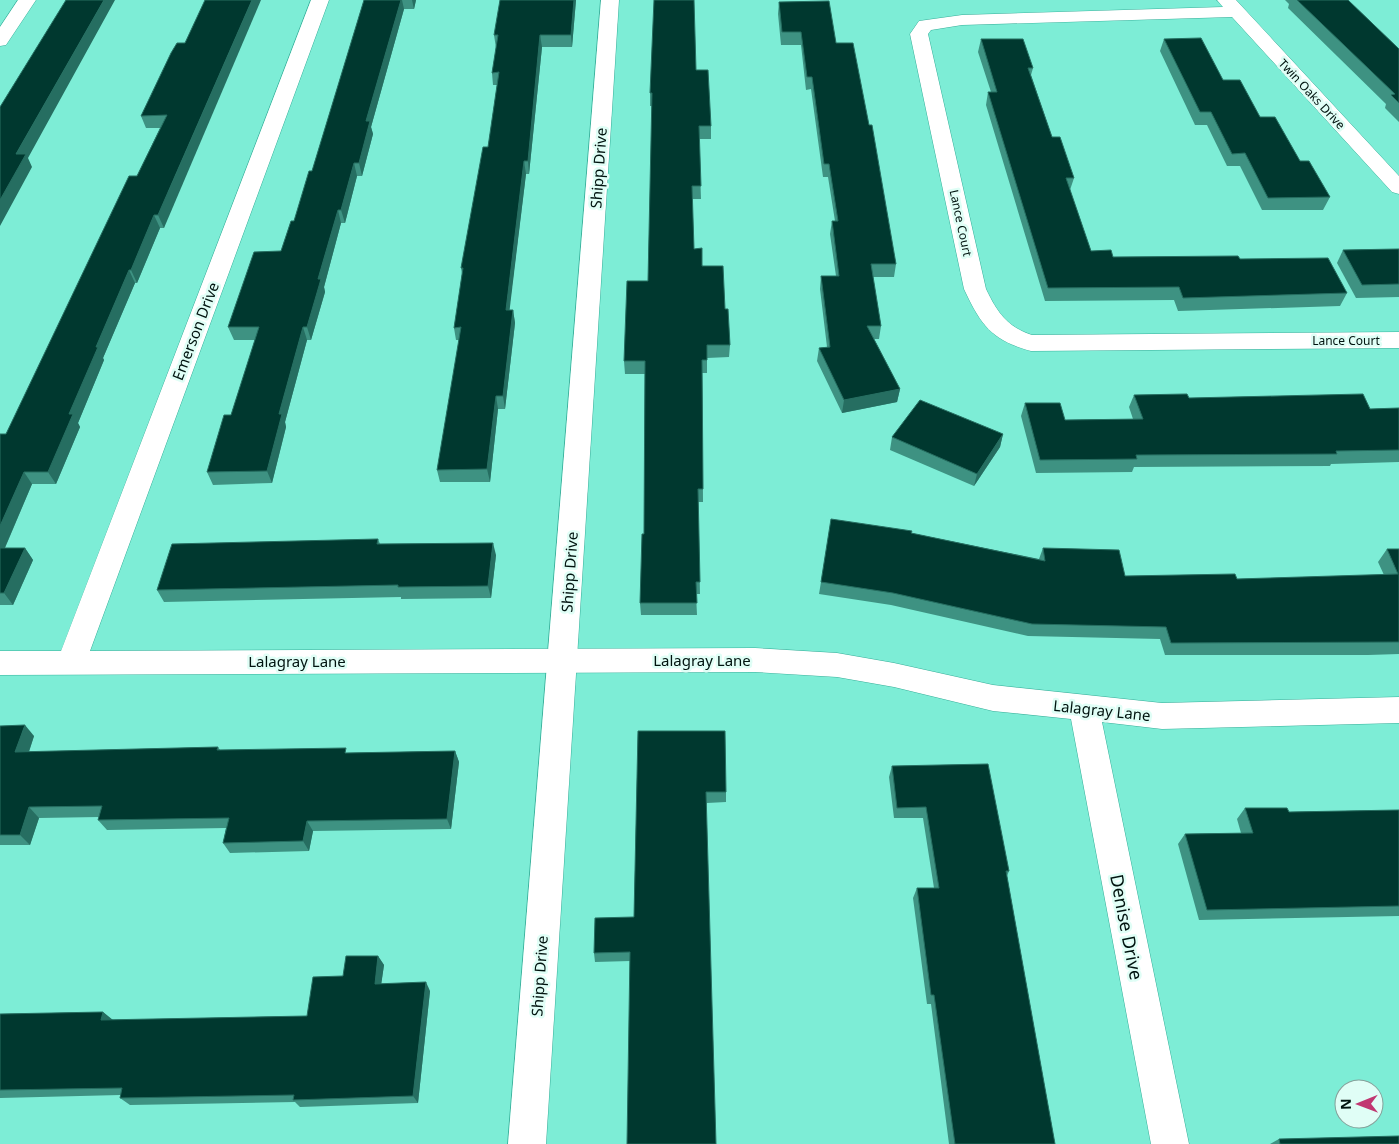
<svg xmlns="http://www.w3.org/2000/svg" width="1399" height="1144" viewBox="0 0 1399 1144" font-family="'Noto Sans',sans-serif">
<rect width="100%" height="100%" fill="#7dedd6"/>
<g fill="none" stroke-linecap="round" stroke-linejoin="round">
<defs>
<g id="street">
<polygon points="18,0 36,0 6,45 0,46 0,27"/>
<polygon points="311,0 329,0 90,651 755,648 837,653 894,663 993,685 1162,703 1399,697 1399,723 1162,729 1102,722 1189,1144 1151,1144 1071,719 993,711 894,687 837,677 755,672 0,675 0,651 61,651"/>
<path d="M 1217,0 L 1236,0 L 1399,176 L 1399,194 L 1392,192 L 1232,17 L 962,25 L 931,30 L 928,34 L 986,289 C 997,312 1007,327 1032,335 L 1399,332 L 1399,348 L 1031,351 C 991,340 981,325 964,289 L 910,34 L 919,21 L 962,15 L 1223,7 Z"/>
</g>
<polygon id="secondary" points="601,0 619,0 546,1144 508,1144"/>
</defs>
<use href="#street" stroke="#36ae99" stroke-width="1"/>
<use href="#secondary" stroke="#36ae99" stroke-width="1"/>
<use href="#street" fill="#fff" fill-rule="evenodd"/>
<use href="#secondary" fill="#fff" fill-rule="evenodd"/>
</g>
<g fill="#3e9282">
<polygon points="364,0 416,0 414,9 404,9 371,127 373,134 362,176 357,176 345,223 341,223 324,287 325,292 311,340 307,340 285,422 286,427 272,483 213,485 207,472 231,415 255,340 234,340 228,327 281,251 294,221 312,171"/>
<polygon points="576,0 572,47 542,47 529,174 526,174 509,310 513,310 515,323 505,409 498,409 490,482 440,482 437,470 459,340 456,340 454,328 462,274 461,268 488,147 497,85 493,85 492,73 496,48 494,35"/>
<polygon points="1285,0 1348,0 1399,49 1399,122 1385,108 1386,104 1288,8 1289,4"/>
<polygon points="779,2 836,43 869,125 896,264 894,277 873,277 881,326 879,339 874,339 900,389 897,402 842,413 817,361 819,348 827,347 820,289 821,276 836,276 830,234 832,221 835,221 828,177 823,177 811,89 806,90 801,45 781,45 778,14"/>
<polygon points="981,39 1033,68 1031,75 1052,137 1074,178 1070,190 1091,251 1113,257 1240,259 1347,293 1340,306 1178,311 1174,300 1045,301 986,105 988,92 991,92 978,52"/>
<polygon points="1164,39 1223,80 1260,117 1330,197 1323,210 1262,210 1240,166 1227,166 1207,125 1195,125 1160,51"/>
<polygon points="185,43 164,228 160,228 137,283 135,283 103,358 104,360 78,423 80,427 56,484 32,484 5,548 25,548 33,560 13,605 0,605 0,434 6,434 137,176 160,128 146,128 141,116"/>
<polygon points="696,70 711,126 711,139 699,139 701,199 692,199 694,249 725,309 730,345 729,357 707,358 707,373 702,373 703,502 698,502 700,594 696,594 697,615 641,615 640,603 644,534 645,374 625,374 624,361 648,281 652,106 650,106 650,93"/>
<polygon points="1399,249 1399,297 1356,298 1337,263 1343,250"/>
<polygon points="1134,395 1370,409 1399,408 1399,462 1331,464 1330,466 1134,467 1132,472 1036,473 1021,416 1025,403 1065,420 1133,419 1129,407"/>
<polygon points="1003,434 1000,447 974,486 890,450 892,437"/>
<polygon points="911,533 1039,559 1043,548 1125,576 1237,579 1384,575 1378,562 1387,549 1399,549 1399,654 1368,655 1165,655 1160,639 1028,636 891,605 819,594 821,582"/>
<polygon points="378,539 380,544 496,555 491,598 401,599 401,597 164,602 157,590"/>
<polygon points="0,726 34,736 29,752 218,747 220,750 348,753 455,751 459,762 451,829 313,831 309,851 230,853 223,843 226,828 107,830 98,820 99,817 39,818 30,845 0,845"/>
<polygon points="638,731 726,792 726,802 707,803 630,961 595,962 594,953 634,917"/>
<polygon points="892,766 1009,871 1007,876 1055,1144 949,1144 931,1004 927,1004 913,898 917,888 934,888 923,818 894,818 889,777"/>
<polygon points="1245,808 1289,812 1399,810 1399,916 1199,920 1178,844 1185,834 1241,833 1237,819"/>
<polygon points="378,956 384,965 381,984 430,991 418,1103 300,1107 295,1102 130,1105 120,1098 120,1095 0,1098 0,1014 103,1012 112,1020 307,1016 343,976"/>
<polygon points="1279,1139 1280,1144 1270,1144"/>
</g>
<g fill="#266e61">
<polygon points="104,0 115,0 28,158 32,167 0,226 0,200 16,154"/>
<polygon points="252,0 261,0 164,228 158,215"/>
<polygon points="401,0 402,0 404,9 371,127 373,134 362,176 359,163 366,121"/>
<polygon points="412,0 416,0 414,9"/>
<polygon points="574,0 576,0 572,47 571,35"/>
<polygon points="540,35 542,47 529,174 528,161"/>
<polygon points="524,161 526,174 508,323 506,310"/>
<polygon points="354,163 357,176 345,223 341,210"/>
<polygon points="338,210 341,223 324,287 325,292 311,340 307,327 318,279"/>
<polygon points="154,215 160,228 137,283 131,270"/>
<polygon points="129,270 135,283 103,358 104,360 78,423 80,427 56,484 48,472 69,414 96,347"/>
<polygon points="513,310 515,323 505,409 503,396"/>
<polygon points="303,327 307,340 285,422 286,427 272,483 267,471 279,414"/>
<polygon points="900,389 897,402 842,413 844,400"/>
<polygon points="496,396 498,409 490,482 487,469"/>
<polygon points="1003,434 1000,447 974,486 977,474"/>
<polygon points="24,472 32,484 0,559 0,526"/>
<polygon points="493,543 496,555 491,598 488,586"/>
<polygon points="25,548 33,560 13,605 4,593"/>
<polygon points="25,725 34,736 25,763 15,752"/>
<polygon points="455,751 459,762 451,829 447,819"/>
<polygon points="29,807 39,818 30,845 20,835"/>
<polygon points="307,821 313,831 309,851 303,841"/>
<polygon points="378,956 384,965 380,993 375,984"/>
<polygon points="426,982 430,991 418,1103 413,1096"/>
<polygon points="103,1012 113,1020 101,1020"/>
</g>
<g fill="#00382f" stroke="#266e61">
<polygon points="66,0 104,0 16,154 26,154 0,200 0,107"/>
<polygon points="205,0 252,0 158,215 154,215 131,270 129,270 96,347 98,347 69,414 73,414 48,472 24,472 0,526 0,434 6,434 129,176 137,176 167,115 141,116 171,53 177,43 185,43"/>
<polygon points="364,0 401,0 366,121 370,121 359,163 354,163 341,210 338,210 318,279 321,279 307,327 303,327 279,414 282,414 267,471 207,472 224,415 231,415 259,327 228,327 254,252 281,251 291,221 294,221 309,171 312,171"/>
<polygon points="500,0 574,0 571,35 540,35 528,161 524,161 506,310 513,310 503,396 496,396 487,469 437,470 461,327 454,328 463,268 461,268 483,147 488,147 499,72 492,73 498,35 494,35"/>
<polygon points="654,0 694,0 696,70 708,70 711,126 699,126 701,186 692,186 694,249 702,248 702,266 723,266 725,309 728,309 730,345 707,345 707,360 702,360 703,489 698,489 700,582 696,582 697,603 640,603 642,534 644,534 645,361 624,361 627,281 648,281 652,93 650,93"/>
<polygon points="1297,0 1348,0 1399,49 1399,103 1391,95 1395,94"/>
<polygon points="829,1 836,43 853,43 869,125 872,125 896,264 871,264 881,326 867,326 900,389 844,400 819,348 830,347 821,276 839,276 832,221 838,221 829,164 824,164 812,77 807,77 801,32 782,32 779,2"/>
<polygon points="1201,38 1223,80 1240,80 1260,117 1275,117 1300,161 1309,161 1330,197 1268,198 1245,153 1232,154 1211,112 1200,112 1164,39"/>
<polygon points="981,39 1023,39 1033,68 1028,68 1052,137 1060,137 1074,178 1066,178 1091,251 1111,250 1113,257 1238,256 1240,259 1328,258 1347,293 1183,298 1179,287 1048,288 988,92 997,92"/>
<polygon points="1399,249 1399,284 1362,285 1343,250"/>
<polygon points="1187,394 1189,398 1363,394 1370,409 1399,408 1399,450 1336,451 1337,454 1136,455 1137,459 1040,460 1025,403 1060,403 1065,420 1143,419 1134,395"/>
<polygon points="920,400 1003,434 977,474 892,437"/>
<polygon points="831,519 912,531 911,533 1045,561 1043,548 1119,550 1125,576 1235,574 1237,579 1398,574 1387,549 1399,549 1399,642 1171,643 1166,627 1032,624 893,593 821,582"/>
<polygon points="378,539 377,544 493,543 488,586 398,587 398,585 157,590 172,544"/>
<polygon points="0,548 25,548 4,593 0,593"/>
<polygon points="25,725 15,752 218,747 217,750 346,748 345,753 455,751 447,819 307,821 303,841 223,843 229,818 98,820 102,806 29,807 20,835 0,835 0,726"/>
<polygon points="638,731 725,731 726,792 706,792 716,1144 627,1144 630,952 594,953 595,918 634,917"/>
<polygon points="988,764 1009,871 1006,871 1055,1144 955,1144 934,995 931,995 917,888 939,888 926,807 897,808 892,766"/>
<polygon points="1245,808 1287,808 1289,812 1399,810 1399,906 1207,910 1185,834 1253,833"/>
<polygon points="346,956 378,956 375,984 426,982 413,1096 293,1100 294,1095 120,1098 122,1088 0,1090 0,1014 103,1012 101,1020 307,1016 313,977 343,976"/>
<polygon points="1399,1136 1399,1144 1280,1144 1279,1139"/>
</g>
<g text-anchor="middle" dominant-baseline="central" stroke-width="5" stroke-linejoin="round" paint-order="stroke">
<g font-size="12" fill="#00130f" stroke="#e0fef6">
<text transform="translate(1312 94) rotate(47)">Twin Oaks Drive</text>
<text transform="translate(961 223) rotate(78)">Lance Court</text>
<text x="1346" y="340">Lance Court</text>
</g>
<g font-size="15" fill="#00130f" stroke="#e0fef6">
<text transform="translate(598 168) rotate(-86)">Shipp Drive</text>
<text transform="translate(195 331) rotate(-69)">Emerson Drive</text>
<text transform="translate(569 572) rotate(-86)">Shipp Drive</text>
<text x="702" y="660">Lalagray Lane</text>
<text x="297" y="661">Lalagray Lane</text>
<text transform="translate(1102 710) rotate(6)">Lalagray Lane</text>
<text transform="translate(539 976) rotate(-86)">Shipp Drive</text>
</g>
<g font-size="18" fill="#00130f" stroke="#e0fef6">
<text transform="translate(1127 927) rotate(79)">Denise Drive</text>
</g>
</g>
<g transform="translate(1359 1104) rotate(269)"><circle r="24" fill="#e0fef6" stroke="#86a09a"/>
<path d="M0-4L9 19L0 12L-9 19Z" fill="#c13771"/>
<text y="-8" font-size="14" font-weight="bold" text-anchor="middle" fill="#00130f">N</text>
</g>
</svg>
